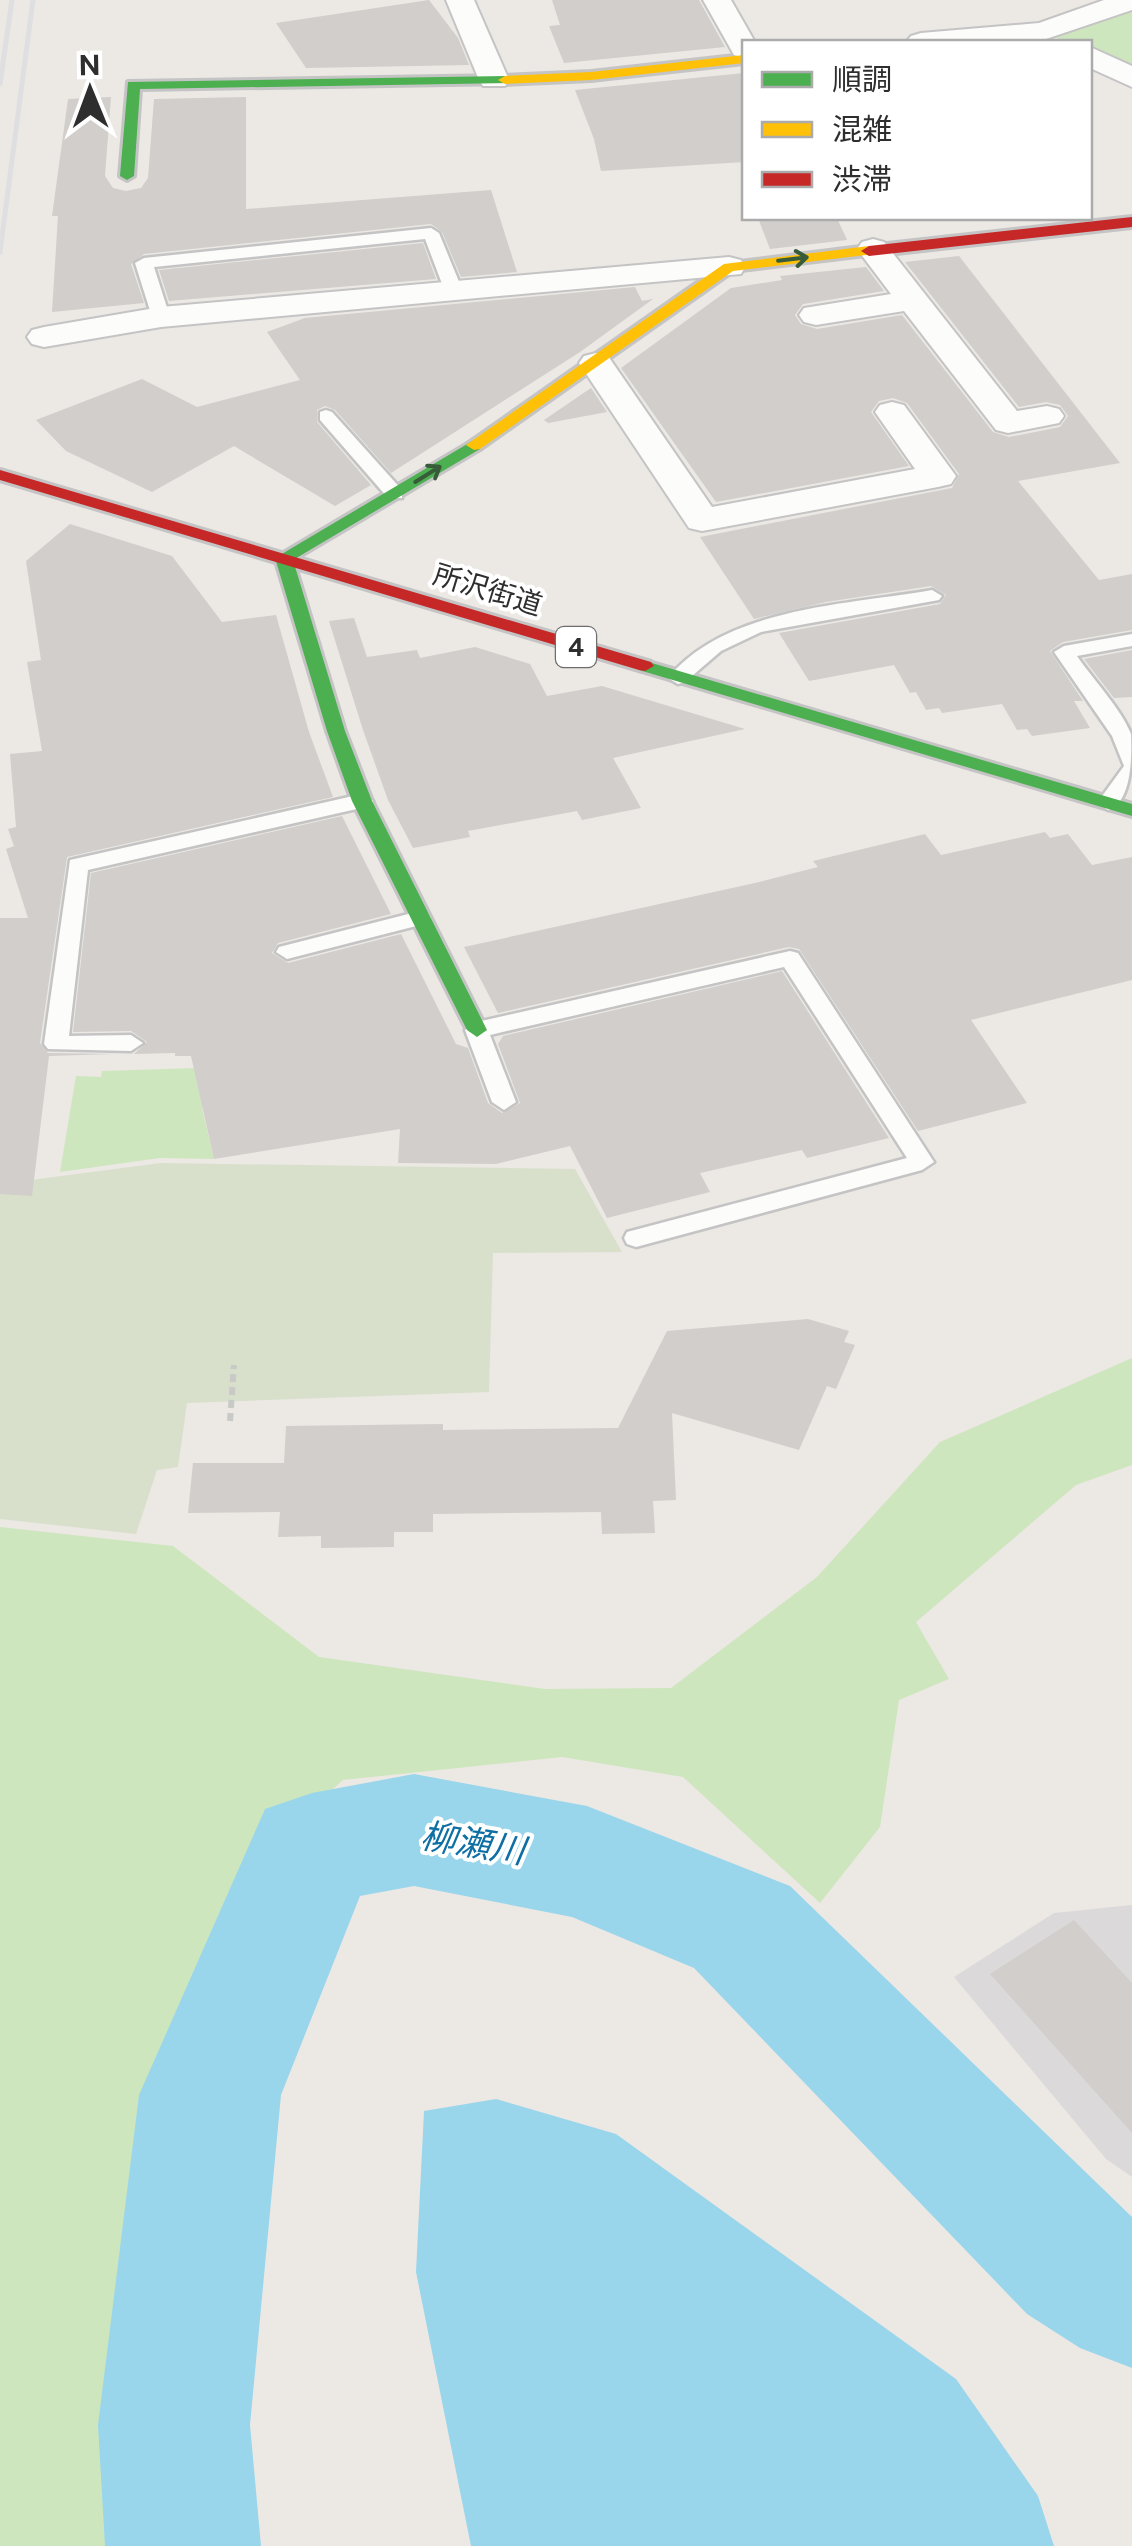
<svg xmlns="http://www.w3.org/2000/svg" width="1132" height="2546" viewBox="0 0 1132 2546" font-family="'Public Sans','Noto Sans JP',sans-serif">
<rect width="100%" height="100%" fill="#ece8e4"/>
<polygon fill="#dcd9db" points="1132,1905 1132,2177 1106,2159 954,1977 1054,1913"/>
<g fill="#cee6be">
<polygon points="1132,0 1132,78 1090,56 1090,42 1065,42 1043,31"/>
<polygon points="228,1067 202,1108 214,1159 160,1158 60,1172 76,1076 101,1077 102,1071"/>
<polygon points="1132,1358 1132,1465 1076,1485 916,1622 949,1679 899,1700 880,1827 820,1903 683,1777 562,1757 343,1780 253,1861 181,2063 127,2449 134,2546 0,2546 0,1527 173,1546 319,1657 545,1689 671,1688 817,1577 940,1442"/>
</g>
<polygon fill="#d8e0cc" points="161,1163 575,1169 622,1252 493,1253 489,1392 187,1403 178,1467 157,1470 136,1534 0,1519 0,1184"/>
<polygon fill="#99d6ec" points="496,2099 616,2134 956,2379 1038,2496 1054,2546 471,2546 416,2272 424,2111"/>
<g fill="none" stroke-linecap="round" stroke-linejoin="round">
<polygon fill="#99d6ec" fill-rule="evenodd" points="414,1774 587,1806 790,1886 1132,2217 1132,2368 1080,2348 1027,2314 694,1968 572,1917 414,1886 360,1896 281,2095 250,2425 261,2546 105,2546 98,2425 139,2095 265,1809 312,1793"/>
</g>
<g fill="#d1cecb">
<polygon points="429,0 458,38 469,65 306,68 276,23"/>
<polygon points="552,0 699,0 725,47 564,63 549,26 560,25"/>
<polygon points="744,73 744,162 601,171 594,139 575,90"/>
<polygon points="111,97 105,176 113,188 126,191 141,188 148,178 154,99 246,97 246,209 491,190 517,272 461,277 442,232 431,224 144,254 131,264 144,303 52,312 58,216 52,216 68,99"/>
<polygon points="758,218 837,218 847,240 770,249"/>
<polygon points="423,243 436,279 169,301 159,270"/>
<polygon points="959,256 1120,463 1018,481 1099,580 1132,574 1132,630 1063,642 1050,651 1083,701 1074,701 1090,728 1032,736 1027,729 1017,730 1002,704 942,713 939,708 926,710 916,692 910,693 894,665 809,681 779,633 940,604 946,595 931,586 826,602 754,619 700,537 952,488 959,474 907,403 893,398 879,401 871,412 909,466 716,502 621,368 731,288 782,280 780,276 866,267 884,291 803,304 795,315 801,324 817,329 902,315 993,432 1009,437 1060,427 1068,416 1060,405 1046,402 1019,407 905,262"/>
<polygon points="635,287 642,301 653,299 580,352 391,473 335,410 325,406 317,410 317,422 371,485 335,506 234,446 152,492 66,451 36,420 142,379 197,407 300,380 267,332 305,318"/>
<polygon points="591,388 607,412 548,423 544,420"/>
<polygon points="70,524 172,556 222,622 276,615 309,732 333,797 67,857 40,1043 48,1053 114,1054 49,1056 32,1196 0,1194 0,918 28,918 6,849 14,846 8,829 16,827 10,754 42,751 27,662 41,660 26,561"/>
<polygon points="354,618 367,657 417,650 420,658 475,647 530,664 547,696 602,686 745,729 613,758 641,808 582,820 577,811 468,831 470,837 413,848 388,800 363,730 329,621"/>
<polygon points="1132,650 1132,697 1114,698 1084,659"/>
<polygon points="342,816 391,914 278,943 272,953 288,963 401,934 456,1044 468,1048 488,1103 502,1113 520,1103 498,1044 503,1036 782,971 889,1138 807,1158 802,1150 700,1173 710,1192 607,1218 570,1146 496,1164 398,1163 400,1129 214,1159 191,1056 175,1056 175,1053 134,1054 147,1042 131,1031 73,1032 91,873"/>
<polygon points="1045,832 1050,838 1068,834 1092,865 1132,857 1132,980 971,1020 1027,1103 918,1131 799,949 789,947 498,1013 464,947 755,883 818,867 813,861 925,834 941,855"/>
<polygon points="808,1319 849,1331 844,1342 855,1345 836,1389 827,1386 799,1450 672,1413 676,1500 653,1501 655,1533 602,1534 601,1512 433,1514 433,1532 394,1532 394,1547 321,1548 321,1536 278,1537 280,1512 188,1513 193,1463 284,1463 286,1426 443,1424 443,1430 618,1428 667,1331"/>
<polygon points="1074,1920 1132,1983 1132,2133 990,1974"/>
</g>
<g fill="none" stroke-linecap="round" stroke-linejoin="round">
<defs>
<g id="lane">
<polygon points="431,228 439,233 462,289 459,293 444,289 425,239 154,267 170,317 161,322 152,317 135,263 144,258"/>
<polygon points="326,410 332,412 402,490 402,498 388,498 320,420 320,412"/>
<path d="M 932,590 L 942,596 L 939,600 L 761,632 L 721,651 L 685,682 L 678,684 L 668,678 C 726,607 847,605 932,590 Z"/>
<path d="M 1132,634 L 1132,646 L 1077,656 C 1092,678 1122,710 1131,734 C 1132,756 1132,803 1108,810 L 1097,803 L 1124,766 L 1112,736 L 1054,652 L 1064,646 Z"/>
<polygon points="362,794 373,801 370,806 88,870 69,1036 131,1035 143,1043 131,1051 48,1049 44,1044 70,860"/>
<polygon points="420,911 428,913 431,918 428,923 287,959 276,952 279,947"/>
<polygon points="790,951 798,953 934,1162 922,1170 636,1247 627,1244 624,1238 627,1232 907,1158 784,967 490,1035 516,1102 504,1110 492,1102 465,1030 477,1022"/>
</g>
<g id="street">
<polygon points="446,0 474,0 509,80 505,86 483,86 479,80"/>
<polygon points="703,0 731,0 755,42 744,42 744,58 734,55"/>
<polygon points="1104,0 1132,0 1132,10 1043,40 906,42 911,36 921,33 1039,23"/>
<polygon points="1090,47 1132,66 1132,87 1090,68"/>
<polygon points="873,239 884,242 1017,411 1047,406 1059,409 1064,416 1059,423 1008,433 996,430 904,311 816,325 804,322 799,315 804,308 891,294 857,249 862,242"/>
<polygon points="729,257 741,260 745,267 741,274 161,327 44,347 32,344 27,337 32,330 44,327 161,307"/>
<polygon points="596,353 608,356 712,507 915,469 875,412 880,405 892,402 904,405 956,476 951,484 938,487 702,531 689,528 579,363 584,356"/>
</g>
<g id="fast">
<polygon points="505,76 512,80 510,83 140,89 134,176 127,180 120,176 128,82"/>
<polygon points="474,440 480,441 480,449 293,560 345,731 372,801 487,1030 477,1037 467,1030 352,801 327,731 275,558"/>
<polygon points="645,661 1132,804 1132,816 639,670 636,666"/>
</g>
<g id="slow">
<polygon points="744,55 744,63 591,80 505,84 498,80 505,76 591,72"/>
<polygon points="869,246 874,248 874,254 733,271 480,449 474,450 466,445 724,264"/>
</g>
<g id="jam">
<polygon points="1132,217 1132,227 869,256 861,251 869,246"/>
<polygon points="0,470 651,662 654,666 645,671 639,670 0,480"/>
</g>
</defs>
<use href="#lane" stroke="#c5c4c5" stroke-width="5"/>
<use href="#street" stroke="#c5c4c5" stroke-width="4"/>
<use href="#fast" stroke="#c5c4c5" stroke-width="6"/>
<use href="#slow" stroke="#c5c4c5" stroke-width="6"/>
<use href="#jam" stroke="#c5c4c5" stroke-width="6"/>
<polyline stroke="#c9c9c8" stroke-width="6" stroke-dasharray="8 5" stroke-linecap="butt" points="230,1421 234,1365"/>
<use href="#lane" fill="#fcfcfb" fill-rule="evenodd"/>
<use href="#street" fill="#fcfcfb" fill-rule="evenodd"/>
<use href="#fast" fill="#4caf50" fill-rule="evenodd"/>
<use href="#slow" fill="#ffc107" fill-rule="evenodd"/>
<use href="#jam" fill="#c62828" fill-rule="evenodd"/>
<g stroke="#dfdfe1" stroke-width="5">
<polyline points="0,84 12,0"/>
<polyline points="0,252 33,0"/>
</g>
</g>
<defs><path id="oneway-shaft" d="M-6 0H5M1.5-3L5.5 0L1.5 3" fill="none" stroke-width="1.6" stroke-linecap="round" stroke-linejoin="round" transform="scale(2.5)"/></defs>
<g stroke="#385b3a">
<use href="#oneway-shaft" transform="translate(793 259) rotate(-7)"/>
<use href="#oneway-shaft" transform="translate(428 474) rotate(-32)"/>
</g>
<g text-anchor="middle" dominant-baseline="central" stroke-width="8" stroke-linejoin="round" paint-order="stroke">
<rect fill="#fff" stroke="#6d6d6d" stroke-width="2.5" x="556" y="627" width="40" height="40" rx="8"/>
<g font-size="25" font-weight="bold" fill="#2e2e2e">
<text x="576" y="647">4</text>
</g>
<g font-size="28" fill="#2e2e2e" stroke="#fff">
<text transform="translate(488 589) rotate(17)">所沢街道</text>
</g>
<g font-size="35" font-style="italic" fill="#0d6fa3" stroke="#fff">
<text transform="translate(473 1843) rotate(9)">柳瀬川</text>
</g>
</g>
<rect x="742" y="40" width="350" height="180" fill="#ffffff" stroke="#ababab" stroke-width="2.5"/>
<rect x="762" y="72" width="50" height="15" fill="#4caf50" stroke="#ababab" stroke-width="2.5"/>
<text x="832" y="90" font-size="30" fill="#2e2e2e">順調</text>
<rect x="762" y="122" width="50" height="15" fill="#ffc107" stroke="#ababab" stroke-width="2.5"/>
<text x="832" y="140" font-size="30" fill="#2e2e2e">混雑</text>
<rect x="762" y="172" width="50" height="15" fill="#c62828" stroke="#ababab" stroke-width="2.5"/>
<text x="832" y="190" font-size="30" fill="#2e2e2e">渋滞</text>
<g transform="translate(90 90) rotate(359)" stroke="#ffffff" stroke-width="8" paint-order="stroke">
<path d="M0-8L18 38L0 25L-18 38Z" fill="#2e2e2e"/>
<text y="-15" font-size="28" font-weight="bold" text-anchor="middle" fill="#2e2e2e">N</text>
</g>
</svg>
